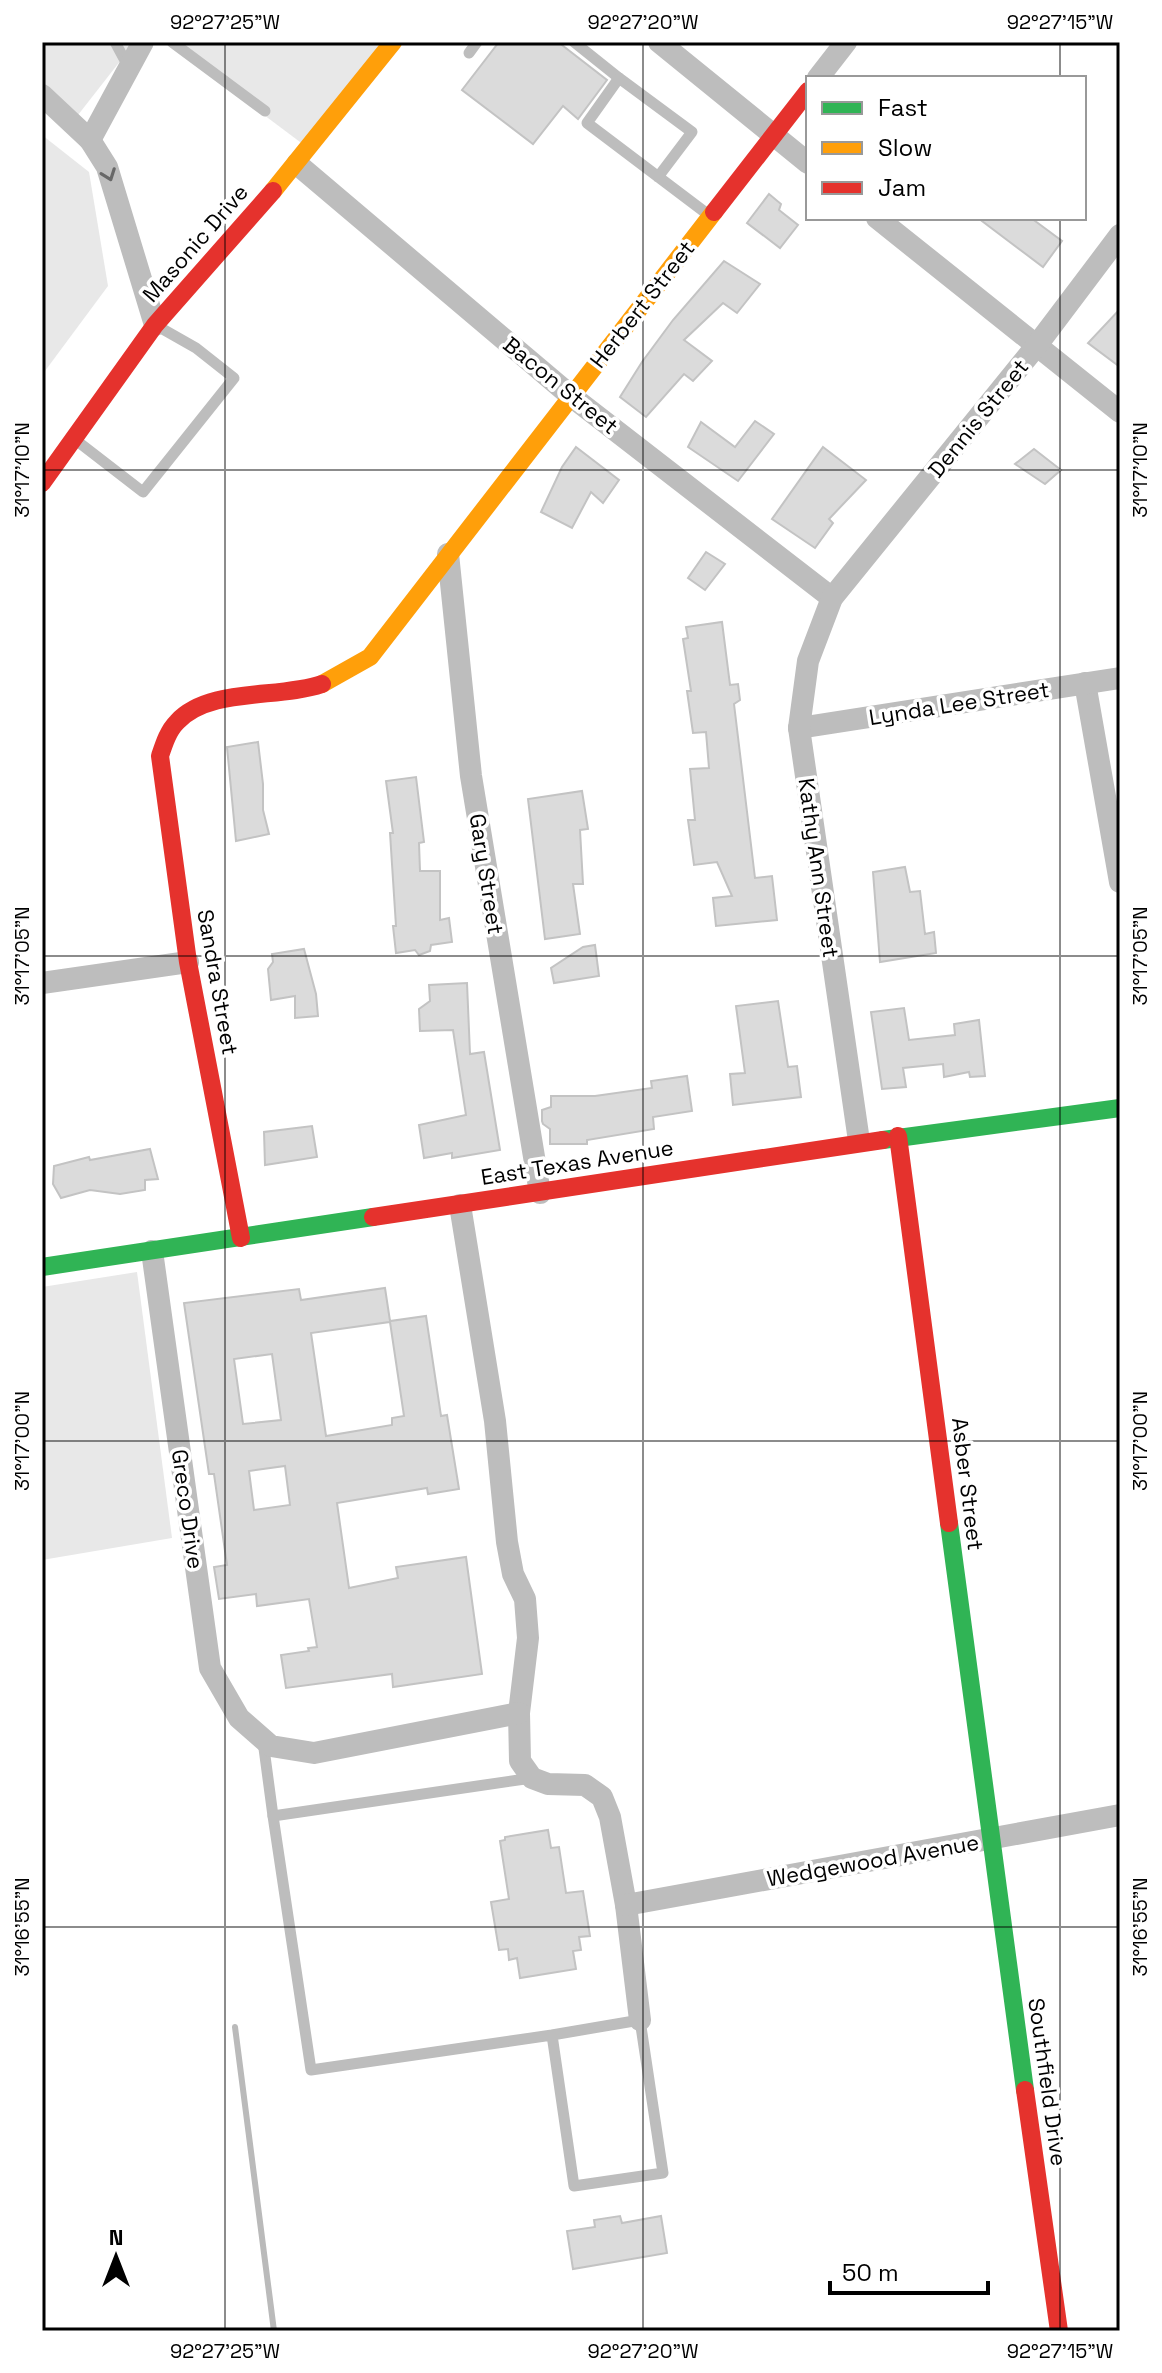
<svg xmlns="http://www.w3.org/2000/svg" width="1162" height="2373" viewBox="0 0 1162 2373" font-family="'Space Grotesk',sans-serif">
<rect width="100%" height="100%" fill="#fff"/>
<g fill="#e8e8e8">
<polygon points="42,42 135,42 78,115 42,87"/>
<polygon points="167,42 388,42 308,148"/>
<polygon points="42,135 89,172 108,286 42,375"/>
<polygon points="137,1272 172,1538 42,1560 42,1287"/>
</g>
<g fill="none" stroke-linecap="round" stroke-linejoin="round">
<polyline stroke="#bababa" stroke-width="6" points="235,2027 274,2331"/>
</g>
<g fill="#dbdbdb" stroke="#c3c3c3" stroke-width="2" fill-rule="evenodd">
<polygon points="499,42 558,42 607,80 578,119 563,106 533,144 462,90"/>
<polygon points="769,194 781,204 779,210 798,225 780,248 747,223"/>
<polygon points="978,218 1031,218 1062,241 1043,267"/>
<polygon points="724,261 760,284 737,313 723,303 684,340 712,361 693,381 684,374 646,417 620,397 642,362 673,320"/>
<polygon points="1120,309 1120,367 1088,343"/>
<polygon points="755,421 774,434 738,481 688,447 701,422 735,447"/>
<polygon points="576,447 619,480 603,503 591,492 572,528 541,512 562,467"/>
<polygon points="823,447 866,480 829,519 833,523 815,548 772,519"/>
<polygon points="1034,449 1061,470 1045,484 1015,464"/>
<polygon points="706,552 725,564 705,590 688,578"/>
<polygon points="722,622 730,685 738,684 740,700 734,704 755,878 772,876 777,920 716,926 713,898 732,896 717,862 694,865 688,820 695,820 690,769 709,768 706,732 693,733 687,691 691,691 683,639 688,638 686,627"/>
<polygon points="258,742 263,784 263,810 269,834 236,841 227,747"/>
<polygon points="416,777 424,842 419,843 420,871 440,871 440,920 449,918 452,942 431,945 430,951 419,955 415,950 396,953 393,926 396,926 390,833 393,833 386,781"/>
<polygon points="582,791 588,829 580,830 583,884 573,884 580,934 545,939 528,799"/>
<polygon points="905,867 910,892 920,891 925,934 934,932 936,953 880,962 873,872"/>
<polygon points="595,945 599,976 554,983 551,968 583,947"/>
<polygon points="304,949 316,994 318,1016 295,1018 295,996 271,1000 268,969 273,962 272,954"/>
<polygon points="467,983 470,1054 484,1052 500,1150 452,1158 452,1153 424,1158 419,1125 466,1115 453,1030 420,1031 419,1009 430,1001 429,985"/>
<polygon points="778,1001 788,1067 797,1066 801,1097 733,1105 730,1074 745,1073 736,1006"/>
<polygon points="904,1008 909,1040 955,1035 954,1024 979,1020 985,1076 970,1077 969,1072 944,1077 943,1064 903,1068 906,1087 882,1089 871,1012"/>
<polygon points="687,1076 692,1111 653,1117 654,1129 587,1140 587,1144 550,1144 550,1129 543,1124 542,1121 542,1110 551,1107 551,1096 595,1096 652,1088 651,1081"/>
<polygon points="312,1126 317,1157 265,1165 264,1132"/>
<polygon points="150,1149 158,1179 145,1180 145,1190 120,1194 90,1190 61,1198 53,1184 54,1166 89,1157 90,1160"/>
<path d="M 385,1288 L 390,1321 L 426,1316 L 441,1416 L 447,1415 L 459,1489 L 428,1494 L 427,1488 L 337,1503 L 349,1588 L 398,1578 L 396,1567 L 466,1557 L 482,1674 L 393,1687 L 392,1674 L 286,1688 L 281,1655 L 309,1651 L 308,1648 L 317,1647 L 309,1599 L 257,1606 L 256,1594 L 219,1599 L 214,1567 L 227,1565 L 214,1474 L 209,1474 L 184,1303 L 299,1289 L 301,1300 ZM 390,1322 L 404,1416 L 392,1418 L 392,1425 L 326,1436 L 311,1333 ZM 272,1354 L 281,1420 L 243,1424 L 234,1359 ZM 285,1466 L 290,1505 L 254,1510 L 249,1471 Z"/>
<polygon points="548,1830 551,1848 559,1847 566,1893 583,1891 590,1936 579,1937 581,1950 573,1951 576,1969 520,1978 517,1958 509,1960 508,1949 499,1950 491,1902 509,1899 500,1841 505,1840 505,1837"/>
<polygon points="620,2216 622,2223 661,2216 667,2253 573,2269 567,2231 595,2227 594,2220"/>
</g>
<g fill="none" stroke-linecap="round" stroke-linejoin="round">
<g stroke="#bdbdbd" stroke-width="11">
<polyline points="115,42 129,68"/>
<polyline points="172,42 265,111"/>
<polyline points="574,42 619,78"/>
<polyline points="469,53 477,42"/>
<polyline points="658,177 692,132 619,78 587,123 710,216"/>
<polyline points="77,441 143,492 234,378 196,348 159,327"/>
<polyline points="263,1741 273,1816"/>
<polyline points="532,1778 273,1816 311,2070 552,2035 574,2186 663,2173 640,2020 552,2035"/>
</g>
<g stroke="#bdbdbd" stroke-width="22">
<polyline points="659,42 808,163"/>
<polyline points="818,78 846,42"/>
<polyline points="42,95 90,140 107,167 155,325"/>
<polyline points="90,140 143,42"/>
<polyline points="297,164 571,396 832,598"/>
<polyline points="877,218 1120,412"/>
<polyline points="448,554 471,776 540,1193"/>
<polyline points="1085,683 1120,882"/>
<polyline points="799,728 1120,678"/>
<polyline points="42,983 188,962"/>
<polyline points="859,1141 799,728 808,661 832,598 1037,345 1120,235"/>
<polyline points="460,1205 495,1421 507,1542 513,1574 525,1599 528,1638 519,1713 520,1761 532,1778 548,1784 585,1785 602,1797 610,1817 626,1905 640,2020"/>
<polyline points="152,1251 210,1668 239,1718 271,1746 314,1753 519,1713"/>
<polyline points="626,1905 1120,1815"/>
</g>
<g stroke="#30b455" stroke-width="18">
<polyline points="883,1140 1120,1108"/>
<polyline points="42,1267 373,1217"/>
<polyline points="949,1523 1025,2090"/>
</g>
<g stroke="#ff9f0a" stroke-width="18">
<polyline points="273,191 393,42"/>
<polyline points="322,684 370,657 714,212"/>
</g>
<g stroke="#e5322d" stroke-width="18">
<polyline points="714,212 808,91"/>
<polyline points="42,483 155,325 273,191"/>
<polyline points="898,1136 949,1523"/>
<polyline points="373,1217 883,1140"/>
<path d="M 241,1238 L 188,962 L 160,756 C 164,744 168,731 177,722 C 209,687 279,699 322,684"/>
<polyline points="1025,2090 1059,2331"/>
</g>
</g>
<defs><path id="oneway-chevron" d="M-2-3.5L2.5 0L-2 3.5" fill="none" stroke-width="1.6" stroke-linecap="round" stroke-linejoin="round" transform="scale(2)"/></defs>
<use stroke="#686868" href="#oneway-chevron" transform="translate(109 175) rotate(70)"/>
<path fill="none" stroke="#000" stroke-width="2" stroke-opacity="0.45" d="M 225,42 L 225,2331M 643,42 L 643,2331M 1060,42 L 1060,78M 1060,218 L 1060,2331M 42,470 L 1120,470M 42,956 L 1120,956M 42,1441 L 1120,1441M 42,1927 L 1120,1927"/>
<g text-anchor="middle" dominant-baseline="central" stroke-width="7" stroke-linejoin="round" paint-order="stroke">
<g font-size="22" fill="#000" stroke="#fff">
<text transform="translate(195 243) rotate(-49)">Masonic Drive</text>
<text transform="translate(642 304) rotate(-52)">Herbert Street</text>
<text transform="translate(561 385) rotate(39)">Bacon Street</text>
<text transform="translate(978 418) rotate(-51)">Dennis Street</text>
<text transform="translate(959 703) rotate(-9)">Lynda Lee Street</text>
<text transform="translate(819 868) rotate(82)">Kathy Ann Street</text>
<text transform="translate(487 874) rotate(81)">Gary Street</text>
<text transform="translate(218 982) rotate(80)">Sandra Street</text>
<text transform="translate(577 1162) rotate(-9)">East Texas Avenue</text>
<text transform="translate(968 1484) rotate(83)">Asber Street</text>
<text transform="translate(188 1509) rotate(82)">Greco Drive</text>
<text transform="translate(873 1860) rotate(-10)">Wedgewood Avenue</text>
<text transform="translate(1048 2082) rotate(82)">Southfield Drive</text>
</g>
</g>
<rect width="1162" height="2373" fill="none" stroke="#ffffff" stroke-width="88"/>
<rect x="806" y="76" width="280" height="144" fill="#ffffff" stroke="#999999" stroke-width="2"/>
<rect x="822" y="102" width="40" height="12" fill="#30b455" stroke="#999999" stroke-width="2"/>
<text x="878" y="116" font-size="24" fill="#000000">Fast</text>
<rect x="822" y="142" width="40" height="12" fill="#ff9f0a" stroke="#999999" stroke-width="2"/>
<text x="878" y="156" font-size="24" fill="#000000">Slow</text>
<rect x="822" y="182" width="40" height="12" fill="#e5322d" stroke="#999999" stroke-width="2"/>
<text x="878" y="196" font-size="24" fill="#000000">Jam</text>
<g transform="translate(116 2257)" stroke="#ffffff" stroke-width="6" paint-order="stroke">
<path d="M0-6L14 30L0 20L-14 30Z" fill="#000000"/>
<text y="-12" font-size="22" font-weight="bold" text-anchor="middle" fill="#000000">N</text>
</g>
<path d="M830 2281v12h158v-12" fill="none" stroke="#000000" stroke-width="4"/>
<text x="842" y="2281" font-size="24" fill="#000000" stroke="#ffffff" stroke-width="6" paint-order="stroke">50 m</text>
<rect x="44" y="44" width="1074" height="2285" fill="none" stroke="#000" stroke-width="3"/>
<g font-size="20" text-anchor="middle" fill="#000">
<text x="225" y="29">92°27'25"W</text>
<text x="643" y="29">92°27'20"W</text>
<text x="1060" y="29">92°27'15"W</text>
<text transform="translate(22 470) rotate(-90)" y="7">31°17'10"N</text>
<text transform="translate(1140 470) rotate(-90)" y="7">31°17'10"N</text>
<text transform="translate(22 956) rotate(-90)" y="7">31°17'05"N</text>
<text transform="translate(1140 956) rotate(-90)" y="7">31°17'05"N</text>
<text transform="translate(22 1441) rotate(-90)" y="7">31°17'00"N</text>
<text transform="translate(1140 1441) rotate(-90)" y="7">31°17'00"N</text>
<text transform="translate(22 1927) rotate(-90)" y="7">31°16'55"N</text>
<text transform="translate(1140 1927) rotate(-90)" y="7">31°16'55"N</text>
<text x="225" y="2358">92°27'25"W</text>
<text x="643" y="2358">92°27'20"W</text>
<text x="1060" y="2358">92°27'15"W</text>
</g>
</svg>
